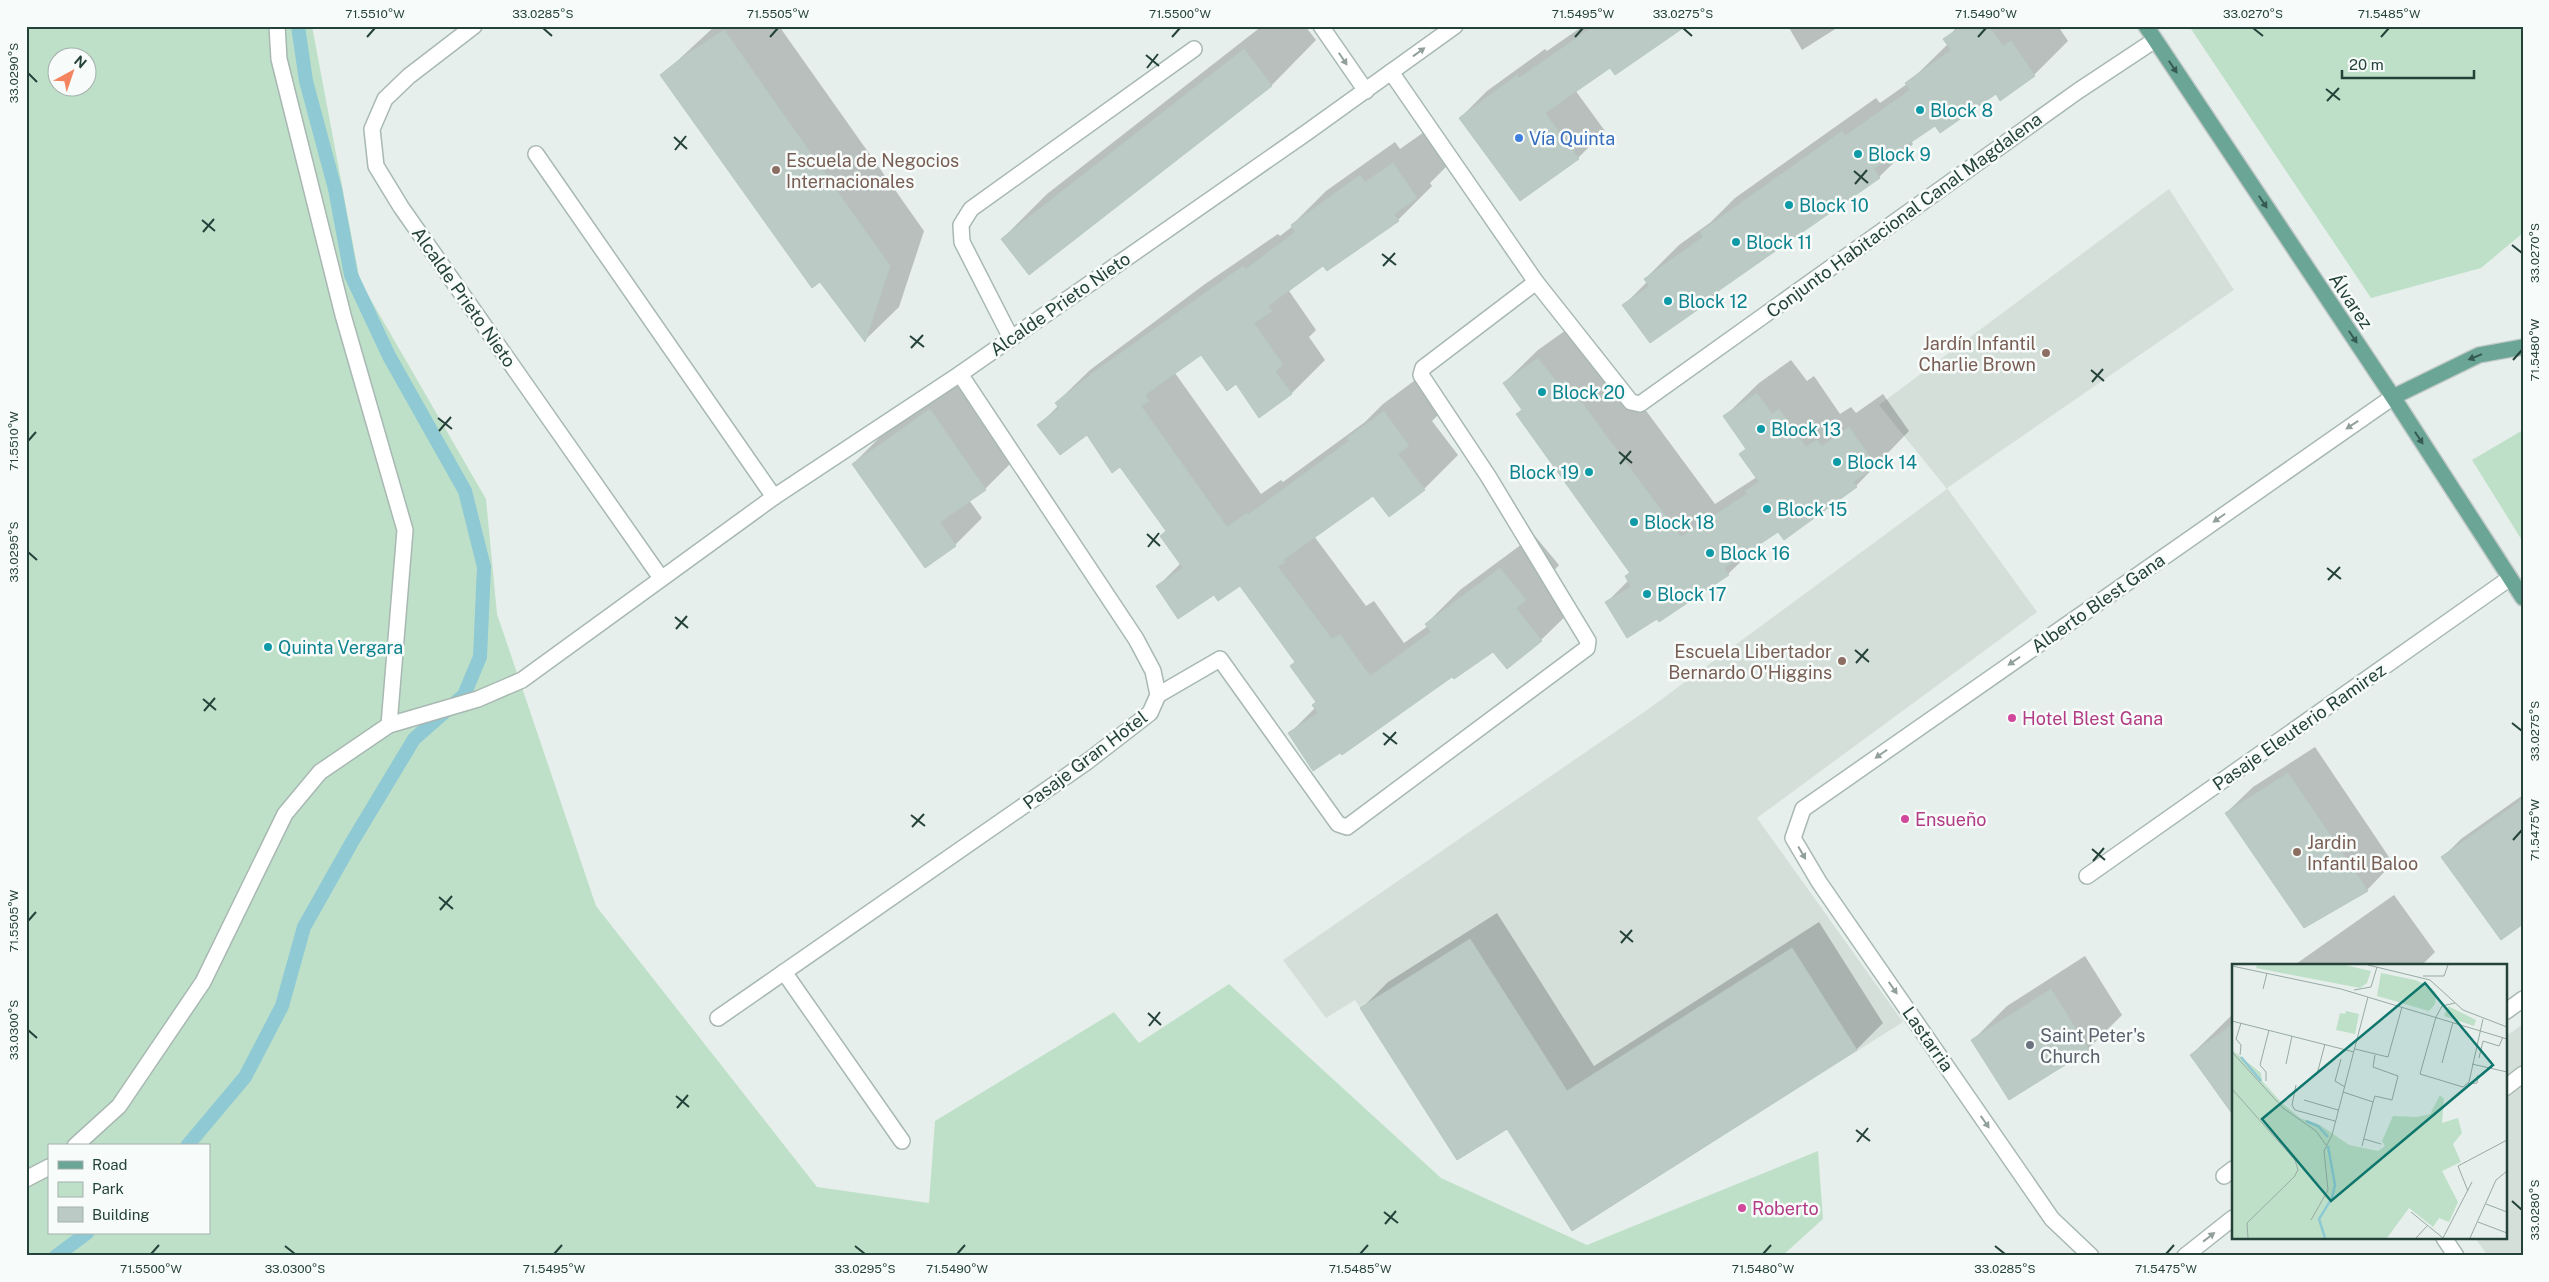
<svg xmlns="http://www.w3.org/2000/svg" width="2549" height="1282" viewBox="0 0 2549 1282" font-family="'Public Sans',sans-serif">
<rect width="100%" height="100%" fill="#e6efeb"/>
<g fill="#d4dfda">
<polygon points="2169,189 2234,290 1947,488 2037,612 1757,818 1903,1022 1572,1231 1507,1129 1457,1160 1355,1000 1326,1018 1283,960 1647,710 1947,489 1879,405"/>
<polygon points="2523,1024 2523,1256 2488,1256 2475,1238 2505,1238 2505,1037"/>
</g>
<g fill="#bfe0c8" fill-rule="evenodd">
<path d="M 26,26 L 312,26 L 360,281 L 486,499 L 497,614 L 596,906 L 817,1187 L 929,1203 L 935,1121 L 1114,1012 L 1139,1043 L 1229,984 L 1441,1178 L 1587,1245 L 1818,1151 L 1823,1219 L 1782,1256 L 26,1256 ZM 58,58 L 88,58 L 88,88 L 58,88 ZM 49,1146 L 209,1146 L 209,1233 L 49,1233 Z"/>
<polygon points="2189,26 2523,26 2523,233 2481,268 2371,298"/>
<polygon points="2523,430 2523,542 2472,460"/>
</g>
<g fill="#0003">
<polygon points="715,26 779,26 924,231 899,307 865,340 662,75"/>
<polygon points="1262,26 1305,26 1316,40 1272,85 1029,273 1002,239 1047,194"/>
<polygon points="1583,26 1684,26 1610,66 1575,90 1605,131 1578,158 1460,118 1487,91 1545,49 1547,51"/>
<polygon points="1788,26 1840,26 1802,50"/>
<polygon points="1958,26 2058,26 2068,41 2034,75 1935,125 1911,141 1913,144 1879,177 1725,285 1712,298 1650,341 1624,305 1647,282 1645,279 1679,245 1711,222 1735,198 1876,98 1880,103 1907,84 1948,44 1945,40"/>
<polygon points="1427,130 1450,163 1430,183 1432,186 1398,220 1327,270 1323,264 1289,291 1316,330 1309,337 1325,360 1292,393 1259,416 1236,382 1202,353 1175,373 1261,494 1281,480 1283,482 1365,422 1383,404 1418,378 1442,411 1432,421 1458,455 1424,489 1374,494 1314,536 1366,606 1374,601 1404,643 1428,626 1426,624 1460,590 1534,535 1559,565 1550,575 1575,607 1541,640 1493,650 1453,675 1290,733 1316,707 1317,702 1296,662 1241,584 1158,586 1181,563 1167,531 1120,465 1087,433 1039,425 1058,406 1056,403 1090,370 1205,284 1278,234 1280,236 1293,226 1292,225 1326,191 1395,142 1400,149"/>
<polygon points="1573,325 1593,353 1599,347 1715,504 1757,477 1741,454 1747,448 1725,416 1759,383 1791,360 1807,381 1814,376 1840,414 1851,407 1856,413 1883,394 1909,431 1856,486 1778,530 1761,542 1728,574 1657,617 1607,602 1629,580 1626,576 1630,572 1517,415 1523,409 1504,383 1538,350"/>
<polygon points="957,383 1012,462 985,489 969,500 982,518 955,545 925,566 853,464 880,437"/>
<polygon points="2315,747 2393,863 2367,890 2226,813 2253,787"/>
<polygon points="2523,795 2523,922 2443,857 2461,839"/>
<polygon points="2394,895 2435,952 2421,966 2293,966"/>
<polygon points="1497,913 1594,1066 1819,922 1883,1023 1857,1049 1572,1230 1507,1127 1362,1008 1388,982"/>
<polygon points="2085,956 2122,1015 2088,1049 2010,1098 1973,1040 2007,1006"/>
<polygon points="2233,1014 2233,1113 2191,1055"/>
</g>
<g fill="none" stroke-linecap="round" stroke-linejoin="round">
<g stroke="#8ec9d4" stroke-width="14">
<polyline points="187,1146 245,1077 282,1006 304,927 352,842 414,739 464,695 480,657 484,567 465,491 389,356 351,275 335,189 306,81 298,26"/>
<polyline points="56,1256 87,1233"/>
</g>
</g>
<g fill="#bbcac4" stroke="#b8c9c2">
<polygon points="1594,26 1686,26 1615,75 1610,68 1545,113 1579,159 1520,201 1459,118 1517,75 1519,78"/>
<polygon points="1962,26 1989,26 2003,46 2011,41 2035,76 2000,101 1996,94 1940,133 1935,126 1901,149 1874,169 1880,178 1711,296 1713,299 1650,343 1622,305 1649,286 1644,279 1703,237 1700,232 1842,131 1845,136 1910,90 1905,83 1951,50 1943,39"/>
<polygon points="724,30 890,266 865,342 820,282 812,288 660,75 684,56"/>
<polygon points="1244,49 1272,86 1029,275 1001,239"/>
<polygon points="1393,163 1417,198 1394,214 1399,221 1327,271 1323,266 1268,306 1272,311 1254,323 1283,365 1275,371 1292,394 1259,418 1236,384 1227,391 1201,355 1145,395 1149,401 1141,406 1227,527 1247,513 1248,515 1349,441 1347,438 1384,411 1409,446 1398,454 1425,490 1389,517 1373,496 1283,560 1285,562 1278,567 1332,639 1340,634 1370,676 1431,632 1425,624 1500,568 1526,600 1516,608 1542,641 1507,669 1493,652 1454,679 1452,677 1342,755 1340,753 1313,771 1288,733 1318,713 1312,705 1316,702 1290,666 1295,662 1240,586 1218,601 1214,595 1178,619 1156,586 1183,568 1160,536 1166,531 1120,467 1112,473 1087,435 1060,455 1037,425 1059,408 1055,403 1094,372 1243,266 1246,269 1295,232 1291,225 1360,175 1365,182"/>
<polygon points="1538,358 1559,385 1565,380 1681,537 1747,494 1745,491 1759,482 1739,454 1746,449 1723,416 1757,393 1772,414 1779,409 1806,447 1817,440 1822,446 1849,427 1876,466 1853,482 1857,487 1784,540 1778,532 1724,568 1729,575 1659,622 1657,619 1627,638 1605,602 1631,587 1625,576 1630,573 1516,414 1522,410 1503,383"/>
<polygon points="930,409 986,490 940,522 956,546 925,568 852,464"/>
<polygon points="2288,773 2368,891 2304,928 2225,813"/>
<polygon points="2523,799 2523,924 2501,940 2441,857"/>
<polygon points="1470,939 1567,1091 1792,948 1857,1050 1572,1231 1507,1129 1457,1160 1360,1008"/>
<polygon points="2051,989 2089,1050 2009,1100 1971,1040"/>
<polygon points="2233,1024 2233,1115 2190,1055"/>
</g>
<g fill="none" stroke-linecap="round" stroke-linejoin="round">
<defs>
<g id="minor">
<polyline points="277,26 279,59 343,315 405,530 389,725"/>
<polyline points="474,26 409,76 385,99 372,129 376,166 401,207 661,578"/>
<polyline points="1321,26 1366,91"/>
<polyline points="1391,72 1536,282 1631,402 1640,404 2078,91 2155,40"/>
<polyline points="536,154 774,497"/>
<polyline points="1011,338 962,242 961,225 971,209 1194,49"/>
<polyline points="1158,695 1220,659 1338,824 1347,827 1587,648 1588,641 1488,476 1421,375 1423,368 1536,282"/>
<polyline points="2087,876 2510,578"/>
<polyline points="784,972 902,1141"/>
<polyline points="2505,1012 2523,999"/>
<polyline points="718,1018 1088,761 1150,713 1158,695 1153,671 1136,639 960,374"/>
<polyline points="2505,1088 2523,1074"/>
<polyline points="75,1146 119,1106 203,982 285,814 320,772 389,725 478,699 522,680 774,497 960,374 1306,133 1455,26"/>
<polyline points="2224,1176 2233,1169"/>
<polyline points="26,1179 49,1167"/>
<polyline points="2444,1238 2456,1256"/>
<polyline points="2091,1256 2052,1219 1819,882 1793,838 1803,809 2393,397"/>
<polyline points="2185,1256 2233,1218"/>
</g>
<g id="major">
<polyline points="2146,26 2393,397 2523,598"/>
<polyline points="2393,397 2479,355 2523,347"/>
</g>
</defs>
<use href="#minor" stroke="#a8b8b2" stroke-width="18"/>
<use href="#major" stroke="#c2cac8" stroke-width="18"/>
<use href="#minor" stroke="#fff" stroke-width="15"/>
<use href="#major" stroke="#6aa596" stroke-width="15"/>
</g>
<defs><path id="oneway-solid" d="M-6-.8H1V-3.2L6.5 0L1 3.2V.8H-6Z" transform="scale(1.25)"/></defs>
<g fill="#92a09c">
<use href="#oneway-solid" transform="translate(1419 52) rotate(-36)"/>
<use href="#oneway-solid" transform="translate(1343 59) rotate(56)"/>
<use href="#oneway-solid" transform="translate(2352 425) rotate(146)"/>
<use href="#oneway-solid" transform="translate(2219 518) rotate(145)"/>
<use href="#oneway-solid" transform="translate(2014 661) rotate(145)"/>
<use href="#oneway-solid" transform="translate(1881 754) rotate(145)"/>
<use href="#oneway-solid" transform="translate(1802 853) rotate(60)"/>
<use href="#oneway-solid" transform="translate(1893 988) rotate(55)"/>
<use href="#oneway-solid" transform="translate(1985 1122) rotate(55)"/>
<use href="#oneway-solid" transform="translate(2209 1237) rotate(-38)"/>
</g>
<g fill="#365b51">
<use href="#oneway-solid" transform="translate(2173 67) rotate(56)"/>
<use href="#oneway-solid" transform="translate(2263 202) rotate(56)"/>
<use href="#oneway-solid" transform="translate(2353 337) rotate(56)"/>
<use href="#oneway-solid" transform="translate(2475 357) rotate(158)"/>
<use href="#oneway-solid" transform="translate(2419 438) rotate(57)"/>
</g>
<path fill="none" stroke="#24423a" stroke-width="2" d="M 543,28 L 552,36M 1683,28 L 1692,36M 2253,28 L 2263,36M 367,37 L 375,28M 770,37 L 778,28M 1172,37 L 1180,28M 1575,37 L 1583,28M 1978,37 L 1986,28M 2381,37 L 2389,28M 1146,55 L 1159,66M 1147,68 L 1158,54M 28,73 L 37,82M 2326,89 L 2340,100M 2327,101 L 2339,88M 674,137 L 687,149M 675,150 L 686,136M 1854,171 L 1868,183M 1855,184 L 1867,170M 202,220 L 215,231M 203,232 L 214,219M 2512,245 L 2522,253M 1382,254 L 1396,265M 1383,266 L 1395,253M 910,336 L 924,347M 911,348 L 923,335M 2513,360 L 2522,350M 2091,370 L 2104,381M 2092,382 L 2103,369M 438,418 L 452,429M 439,431 L 451,417M 28,441 L 36,432M 1619,452 L 1632,463M 1620,464 L 1631,451M 1147,534 L 1160,546M 1148,547 L 1159,533M 28,552 L 37,560M 2327,568 L 2341,579M 2328,580 L 2340,567M 675,617 L 688,628M 676,629 L 687,616M 1855,650 L 1869,662M 1856,663 L 1868,649M 203,699 L 216,710M 204,711 L 215,698M 2512,723 L 2522,731M 1383,733 L 1397,744M 1384,745 L 1396,732M 911,815 L 925,826M 912,827 L 924,814M 2513,840 L 2522,830M 2092,849 L 2105,860M 2093,861 L 2104,848M 439,897 L 453,909M 440,910 L 452,896M 28,921 L 36,912M 1620,931 L 1633,942M 1621,943 L 1632,930M 1148,1013 L 1161,1025M 1149,1026 L 1160,1012M 28,1030 L 37,1038M 676,1096 L 689,1107M 677,1108 L 688,1095M 1856,1130 L 1870,1141M 1857,1142 L 1868,1128M 2512,1201 L 2522,1210M 1384,1212 L 1398,1223M 1385,1224 L 1396,1211M 285,1246 L 295,1254M 855,1246 L 865,1254M 1995,1246 L 2005,1254M 151,1254 L 159,1245M 554,1254 L 562,1245M 957,1254 L 965,1245M 1360,1254 L 1368,1245M 1763,1254 L 1771,1245M 2166,1254 L 2174,1245"/>
<g fill="#0f9aa8" stroke="#f7fbf9" stroke-width="2">
<circle cx="1920" cy="110" r="5"/>
<circle cx="1858" cy="154" r="5"/>
<circle cx="1789" cy="205" r="5"/>
<circle cx="1736" cy="242" r="5"/>
<circle cx="1668" cy="301" r="5"/>
<circle cx="1542" cy="392" r="5"/>
<circle cx="1761" cy="429" r="5"/>
<circle cx="1837" cy="462" r="5"/>
<circle cx="1589" cy="472" r="5"/>
<circle cx="1767" cy="509" r="5"/>
<circle cx="1634" cy="522" r="5"/>
<circle cx="1710" cy="553" r="5"/>
<circle cx="1647" cy="594" r="5"/>
<circle cx="268" cy="647" r="5"/>
</g>
<circle fill="#3f7fe0" stroke="#f7fbf9" stroke-width="2" cx="1519" cy="138" r="5"/>
<g fill="#8d6e63" stroke="#f7fbf9" stroke-width="2">
<circle cx="776" cy="170" r="5"/>
<circle cx="2046" cy="353" r="5"/>
<circle cx="1842" cy="661" r="5"/>
<circle cx="2297" cy="852" r="5"/>
</g>
<g fill="#d1479c" stroke="#f7fbf9" stroke-width="2">
<circle cx="2012" cy="718" r="5"/>
<circle cx="1905" cy="819" r="5"/>
<circle cx="1742" cy="1208" r="5"/>
</g>
<circle fill="#6b7280" stroke="#f7fbf9" stroke-width="2" cx="2030" cy="1045" r="5"/>
<g text-anchor="middle" dominant-baseline="central" stroke-width="5" stroke-linejoin="round" paint-order="stroke">
<g font-size="18" fill="#0d838f" stroke="#f7fbf9" text-anchor="start">
<text x="1930" y="110">Block 8</text>
<text x="1868" y="154">Block 9</text>
<text x="1799" y="205">Block 10</text>
<text x="1746" y="242">Block 11</text>
<text x="1678" y="301">Block 12</text>
<text x="1552" y="392">Block 20</text>
<text x="1771" y="429">Block 13</text>
<text x="1847" y="462">Block 14</text>
<text x="1579" y="472" text-anchor="end">Block 19</text>
<text x="1777" y="509">Block 15</text>
<text x="1644" y="522">Block 18</text>
<text x="1720" y="553">Block 16</text>
<text x="1657" y="594">Block 17</text>
<text x="278" y="647">Quinta Vergara</text>
</g>
<g font-size="18" fill="#366cbe" stroke="#f7fbf9" text-anchor="start">
<text x="1529" y="138">Vía Quinta</text>
</g>
<g font-size="18" fill="#785e54" stroke="#f7fbf9" text-anchor="start">
<text x="786" y="160">Escuela de Negocios<tspan x="786" dy="21">Internacionales</tspan></text>
<text x="2036" y="343" text-anchor="end">Jardín Infantil<tspan x="2036" dy="21">Charlie Brown</tspan></text>
<text x="1832" y="651" text-anchor="end">Escuela Libertador<tspan x="1832" dy="21">Bernardo O'Higgins</tspan></text>
<text x="2307" y="842">Jardin<tspan x="2307" dy="21">Infantil Baloo</tspan></text>
</g>
<g font-size="18" fill="#24423a" stroke="#f7fbf9">
<text transform="translate(1904 215) rotate(-36)">Conjunto Habitacional Canal Magdalena</text>
<text transform="translate(464 297) rotate(55)">Alcalde Prieto Nieto</text>
<text transform="translate(2351 301) rotate(56)">Álvarez</text>
<text transform="translate(1060 304) rotate(-35)">Alcalde Prieto Nieto</text>
<text transform="translate(2098 603) rotate(-35)">Alberto Blest Gana</text>
<text transform="translate(2299 727) rotate(-35)">Pasaje Eleuterio Ramirez</text>
<text transform="translate(1085 760) rotate(-37)">Pasaje Gran Hotel</text>
<text transform="translate(1928 1039) rotate(55)">Lastarria</text>
</g>
<g font-size="18" fill="#b23c85" stroke="#f7fbf9" text-anchor="start">
<text x="2022" y="718">Hotel Blest Gana</text>
<text x="1915" y="819">Ensueño</text>
<text x="1752" y="1208">Roberto</text>
</g>
<g font-size="18" fill="#5b616d" stroke="#f7fbf9" text-anchor="start">
<text x="2040" y="1035">Saint Peter's<tspan x="2040" dy="21">Church</tspan></text>
</g>
</g>
<g transform="translate(2232 964)">
<rect width="275" height="275" fill="#e6efeb"/>
<path d="M 25,1 L 113,1 L 139,7 L 135,19 L 128,24 L 24,4 ZM 149,9 L 183,16 L 197,22 L 204,29 L 203,40 L 197,47 L 145,32 ZM 216,42 L 244,56 L 242,62 L 212,52 ZM 114,47 L 127,50 L 123,70 L 104,66 L 108,49 L 113,50 ZM 0,86 L 29,109 L 30,117 L 50,139 L 68,154 L 88,161 L 117,181 L 146,187 L 153,182 L 150,177 L 161,152 L 185,153 L 198,150 L 208,131 L 212,135 L 210,159 L 226,154 L 230,169 L 221,180 L 229,198 L 210,207 L 226,238 L 217,258 L 207,254 L 201,263 L 177,244 L 155,274 L 0,274 Z" fill="#bfe0c8"/>
<path fill="none" stroke="#8ec9d4" stroke-width="2.5" d="M 9,93 L 29,117M 74,157 L 86,162 L 96,173M 93,274 L 87,255 L 100,234 L 103,221 L 96,182"/>
<path fill="none" stroke="#98aaa4" stroke-width="1" d="M 136,1 L 198,16 L 231,46 L 275,63M 0,2 L 109,25 L 275,75M 191,12 L 212,12 L 216,1M 31,25 L 35,9M 122,26 L 139,23 L 145,3M 204,53 L 188,110 L 231,123 L 237,118 L 251,55M 204,53 L 210,42 L 223,39M 0,57 L 122,88M 123,85 L 156,93 L 170,43M 0,88 L 51,144 L 84,167 L 94,181M 8,91 L 9,81 L 4,75 L 9,59M 247,94 L 251,77 L 267,82 L 271,73M 109,95 L 103,117 L 113,123M 210,99 L 221,58M 54,100 L 60,72M 240,100 L 275,108M 85,110 L 93,80M 34,117 L 34,108 L 28,101 L 37,66M 236,120 L 245,119 L 246,111M 64,121 L 60,141 L 63,146 L 103,157M 0,125 L 63,196 L 66,206 L 62,213 L 15,259 L 16,274M 111,128 L 141,138 L 130,182M 72,136 L 106,146M 141,138 L 143,132 L 160,136 L 166,112 L 141,103 L 143,91M 132,175 L 149,180M 236,227 L 226,202 L 275,176M 254,240 L 275,248M 179,248 L 211,274M 79,256 L 96,226 L 92,187 L 100,171 L 136,33M 246,258 L 275,269M 184,274 L 195,262M 211,274 L 240,218M 238,274 L 264,216 L 275,207"/>
<path fill="#0f766e" fill-opacity="0.15" stroke="#0f766e" stroke-width="2.5" d="M 193,19 L 261,101 L 99,237 L 30,155 Z"/>
<rect width="275" height="275" fill="none" stroke="#24423a" stroke-width="2.5"/>
</g>
<rect width="2549" height="1282" fill="none" stroke="#f7fbf9" stroke-width="55"/>
<rect x="48" y="1144" width="162" height="90" fill="#f7fbf9" stroke="#a3b1ad"/>
<rect x="58" y="1161" width="25" height="8" fill="#6aa596" stroke="#a3b1ad"/>
<text x="92" y="1170" font-size="15" fill="#24423a">Road</text>
<rect x="58" y="1182" width="25" height="15" fill="#bfe0c8" stroke="#a3b1ad"/>
<text x="92" y="1194" font-size="15" fill="#24423a">Park</text>
<rect x="58" y="1207" width="25" height="15" fill="#bbcac4" stroke="#a3b1ad"/>
<text x="92" y="1220" font-size="15" fill="#24423a">Building</text>
<g transform="translate(72 72) rotate(40)"><circle r="24" fill="#f7fbf9" stroke="#a3b1ad"/>
<path d="M0-4L9 19L0 12L-9 19Z" fill="#f4845f"/>
<text y="-8" font-size="14" font-weight="bold" text-anchor="middle" fill="#24423a">N</text>
</g>
<path d="M2342 70v8h132v-8" fill="none" stroke="#24423a" stroke-width="2.5"/>
<text x="2349" y="70" font-size="15" fill="#24423a" stroke="#f7fbf9" stroke-width="4" paint-order="stroke">20 m</text>
<rect x="28" y="28" width="2494" height="1226" fill="none" stroke="#24423a" stroke-width="2"/>
<g font-size="12" text-anchor="middle" fill="#24423a">
<text x="375" y="18">71.5510°W</text>
<text x="543" y="18">33.0285°S</text>
<text x="778" y="18">71.5505°W</text>
<text x="1180" y="18">71.5500°W</text>
<text x="1583" y="18">71.5495°W</text>
<text x="1683" y="18">33.0275°S</text>
<text x="1986" y="18">71.5490°W</text>
<text x="2253" y="18">33.0270°S</text>
<text x="2389" y="18">71.5485°W</text>
<text transform="translate(14 73) rotate(-90)" y="4">33.0290°S</text>
<text transform="translate(2535 253) rotate(-90)" y="4">33.0270°S</text>
<text transform="translate(2535 350) rotate(-90)" y="4">71.5480°W</text>
<text transform="translate(14 441) rotate(-90)" y="4">71.5510°W</text>
<text transform="translate(14 552) rotate(-90)" y="4">33.0295°S</text>
<text transform="translate(2535 731) rotate(-90)" y="4">33.0275°S</text>
<text transform="translate(2535 830) rotate(-90)" y="4">71.5475°W</text>
<text transform="translate(14 921) rotate(-90)" y="4">71.5505°W</text>
<text transform="translate(14 1030) rotate(-90)" y="4">33.0300°S</text>
<text transform="translate(2535 1210) rotate(-90)" y="4">33.0280°S</text>
<text x="151" y="1273">71.5500°W</text>
<text x="295" y="1273">33.0300°S</text>
<text x="554" y="1273">71.5495°W</text>
<text x="865" y="1273">33.0295°S</text>
<text x="957" y="1273">71.5490°W</text>
<text x="1360" y="1273">71.5485°W</text>
<text x="1763" y="1273">71.5480°W</text>
<text x="2005" y="1273">33.0285°S</text>
<text x="2166" y="1273">71.5475°W</text>
</g>
</svg>
